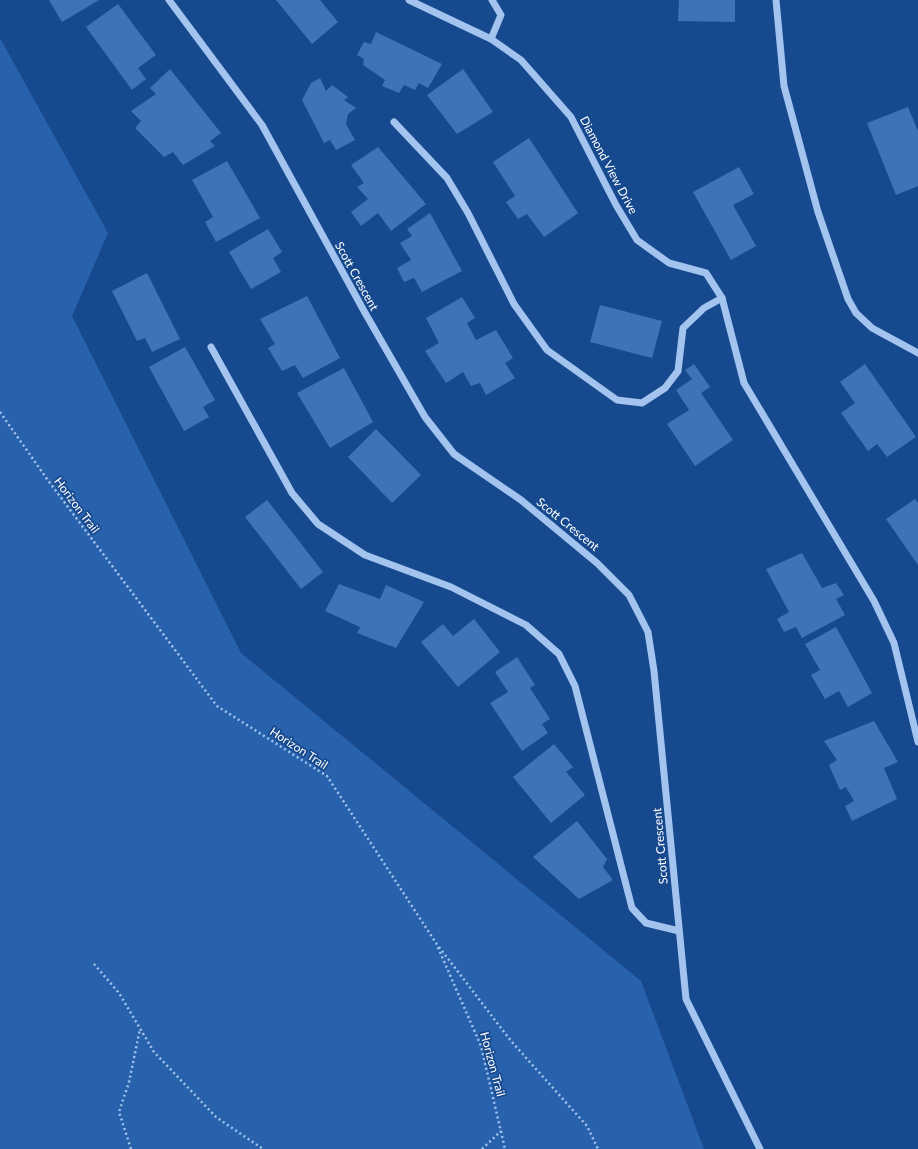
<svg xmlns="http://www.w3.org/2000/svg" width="918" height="1149" viewBox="0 0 918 1149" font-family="Lato,sans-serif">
<rect width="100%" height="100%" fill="#17498e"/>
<polygon fill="#2962ac" points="0,38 108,233 72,316 241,653 641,981 704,1149 0,1149"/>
<g fill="#3f72b6">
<polygon points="49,0 99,0 62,22"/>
<polygon points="276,0 320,0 338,22 312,44"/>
<polygon points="679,0 735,0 735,22 678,21"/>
<polygon points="118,4 156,55 138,68 146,79 132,90 86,27"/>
<polygon points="376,32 442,64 428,88 419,83 415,90 404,85 399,93 382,86 385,80 363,65 364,59 357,55 364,42 371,44"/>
<polygon points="170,69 221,133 210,141 215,146 183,165 173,152 164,157 135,128 141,121 131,111 156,94 150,88"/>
<polygon points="463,69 493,112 457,134 427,95"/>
<polygon points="320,78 326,91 332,85 348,97 344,100 356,108 348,114 346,124 355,140 336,150 330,140 324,143 302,100 311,83"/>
<polygon points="908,107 918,131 918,186 896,195 867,123"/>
<polygon points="529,138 578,213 544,237 527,214 518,219 506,202 515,196 493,162"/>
<polygon points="378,147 426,204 391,231 378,213 361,226 351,212 368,199 357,187 364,183 351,165"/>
<polygon points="227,161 260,218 216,242 205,222 213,217 192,180"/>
<polygon points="739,167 754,194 733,205 756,246 731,260 693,192"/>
<polygon points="430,213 462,271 422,292 414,278 404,282 397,268 411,260 400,243 412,236 407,229"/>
<polygon points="268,229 282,252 273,258 281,272 251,289 229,252"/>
<polygon points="147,273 180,339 152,352 145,338 137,341 112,291"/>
<polygon points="307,296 340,358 303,378 295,365 282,371 268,348 275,344 260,319"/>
<polygon points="462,297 475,318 467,323 476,340 496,330 513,358 505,363 515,378 486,395 480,383 471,386 463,372 446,383 425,351 439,343 426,318"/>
<polygon points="600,305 662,321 652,358 590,342"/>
<polygon points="185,347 215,400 203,407 209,417 184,431 149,367"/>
<polygon points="694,364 710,387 701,393 733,440 695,466 667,424 689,410 676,390 692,379 685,370"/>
<polygon points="865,364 916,437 887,457 877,444 868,451 841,413 855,403 840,382"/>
<polygon points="344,368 373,422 330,448 297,393"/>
<polygon points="376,429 421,475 392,503 348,457"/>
<polygon points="915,499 918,503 918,565 886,519"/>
<polygon points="267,500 323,572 301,589 245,517"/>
<polygon points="802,553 822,588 836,583 844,595 836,599 845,615 802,638 796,627 784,632 777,619 789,612 766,569"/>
<polygon points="339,584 380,599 386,585 424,602 396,648 357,633 360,627 325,611"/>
<polygon points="474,619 500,652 458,687 421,642 443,624 453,636"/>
<polygon points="836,627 872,693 848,707 839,691 825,699 811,675 820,670 805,644"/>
<polygon points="517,657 535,685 530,688 550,719 542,724 548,733 522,751 490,703 508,692 495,672"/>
<polygon points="874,721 898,762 884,768 897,799 852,821 845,806 854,801 846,787 840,790 829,765 837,760 824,741"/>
<polygon points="554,744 573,767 566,772 585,795 551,823 513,777"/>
<polygon points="577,821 607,859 603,867 613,880 579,899 533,857"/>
</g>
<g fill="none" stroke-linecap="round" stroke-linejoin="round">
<g stroke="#a2c4ef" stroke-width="2.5" stroke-dasharray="2 3" stroke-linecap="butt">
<polyline points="0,412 47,479 217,706 327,776 436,943 481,1046 505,1149"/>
<polyline points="439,947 511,1041 587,1126 598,1149"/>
<polyline points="94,964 119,993 154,1052 216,1117 263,1149"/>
<polyline points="131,1149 119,1112 129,1082 140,1029"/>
<polyline points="482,1149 501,1131"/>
</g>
<g stroke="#a2c4ef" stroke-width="7">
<polyline points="169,0 262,125 364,311 425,417 454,454 521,500 597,563 629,595 648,632 654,671 686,999 760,1149"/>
<polyline points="409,0 491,39 521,60 571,117 616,205 637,240 669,263 706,273 722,298 744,383 874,601 894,643 918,742"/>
<polyline points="776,0 784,86 818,212 848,299 856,313 872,328 918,353"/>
<polyline points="491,39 501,15 492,0"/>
<polyline points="394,122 447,178 468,213 514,304 547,350 617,400 642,403 665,388 678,371 683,328 704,308 722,298"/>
<polyline points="211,347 292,493 318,524 365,555 451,587 526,625 559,654 575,686 632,908 646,923 679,931"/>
</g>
</g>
<g text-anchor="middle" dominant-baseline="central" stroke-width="3.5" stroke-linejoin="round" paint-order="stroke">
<g font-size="12" fill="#fff" stroke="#17498e">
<text transform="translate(609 165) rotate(62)">Diamond View Drive</text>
<text transform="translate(357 276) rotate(61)">Scott Crescent</text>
<text transform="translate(77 505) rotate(53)">Horizon Trail</text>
<text transform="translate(568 524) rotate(39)">Scott Crescent</text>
<text transform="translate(299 748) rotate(33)">Horizon Trail</text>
<text transform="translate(660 846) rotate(-95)">Scott Crescent</text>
<text transform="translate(493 1064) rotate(75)">Horizon Trail</text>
</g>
</g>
</svg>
